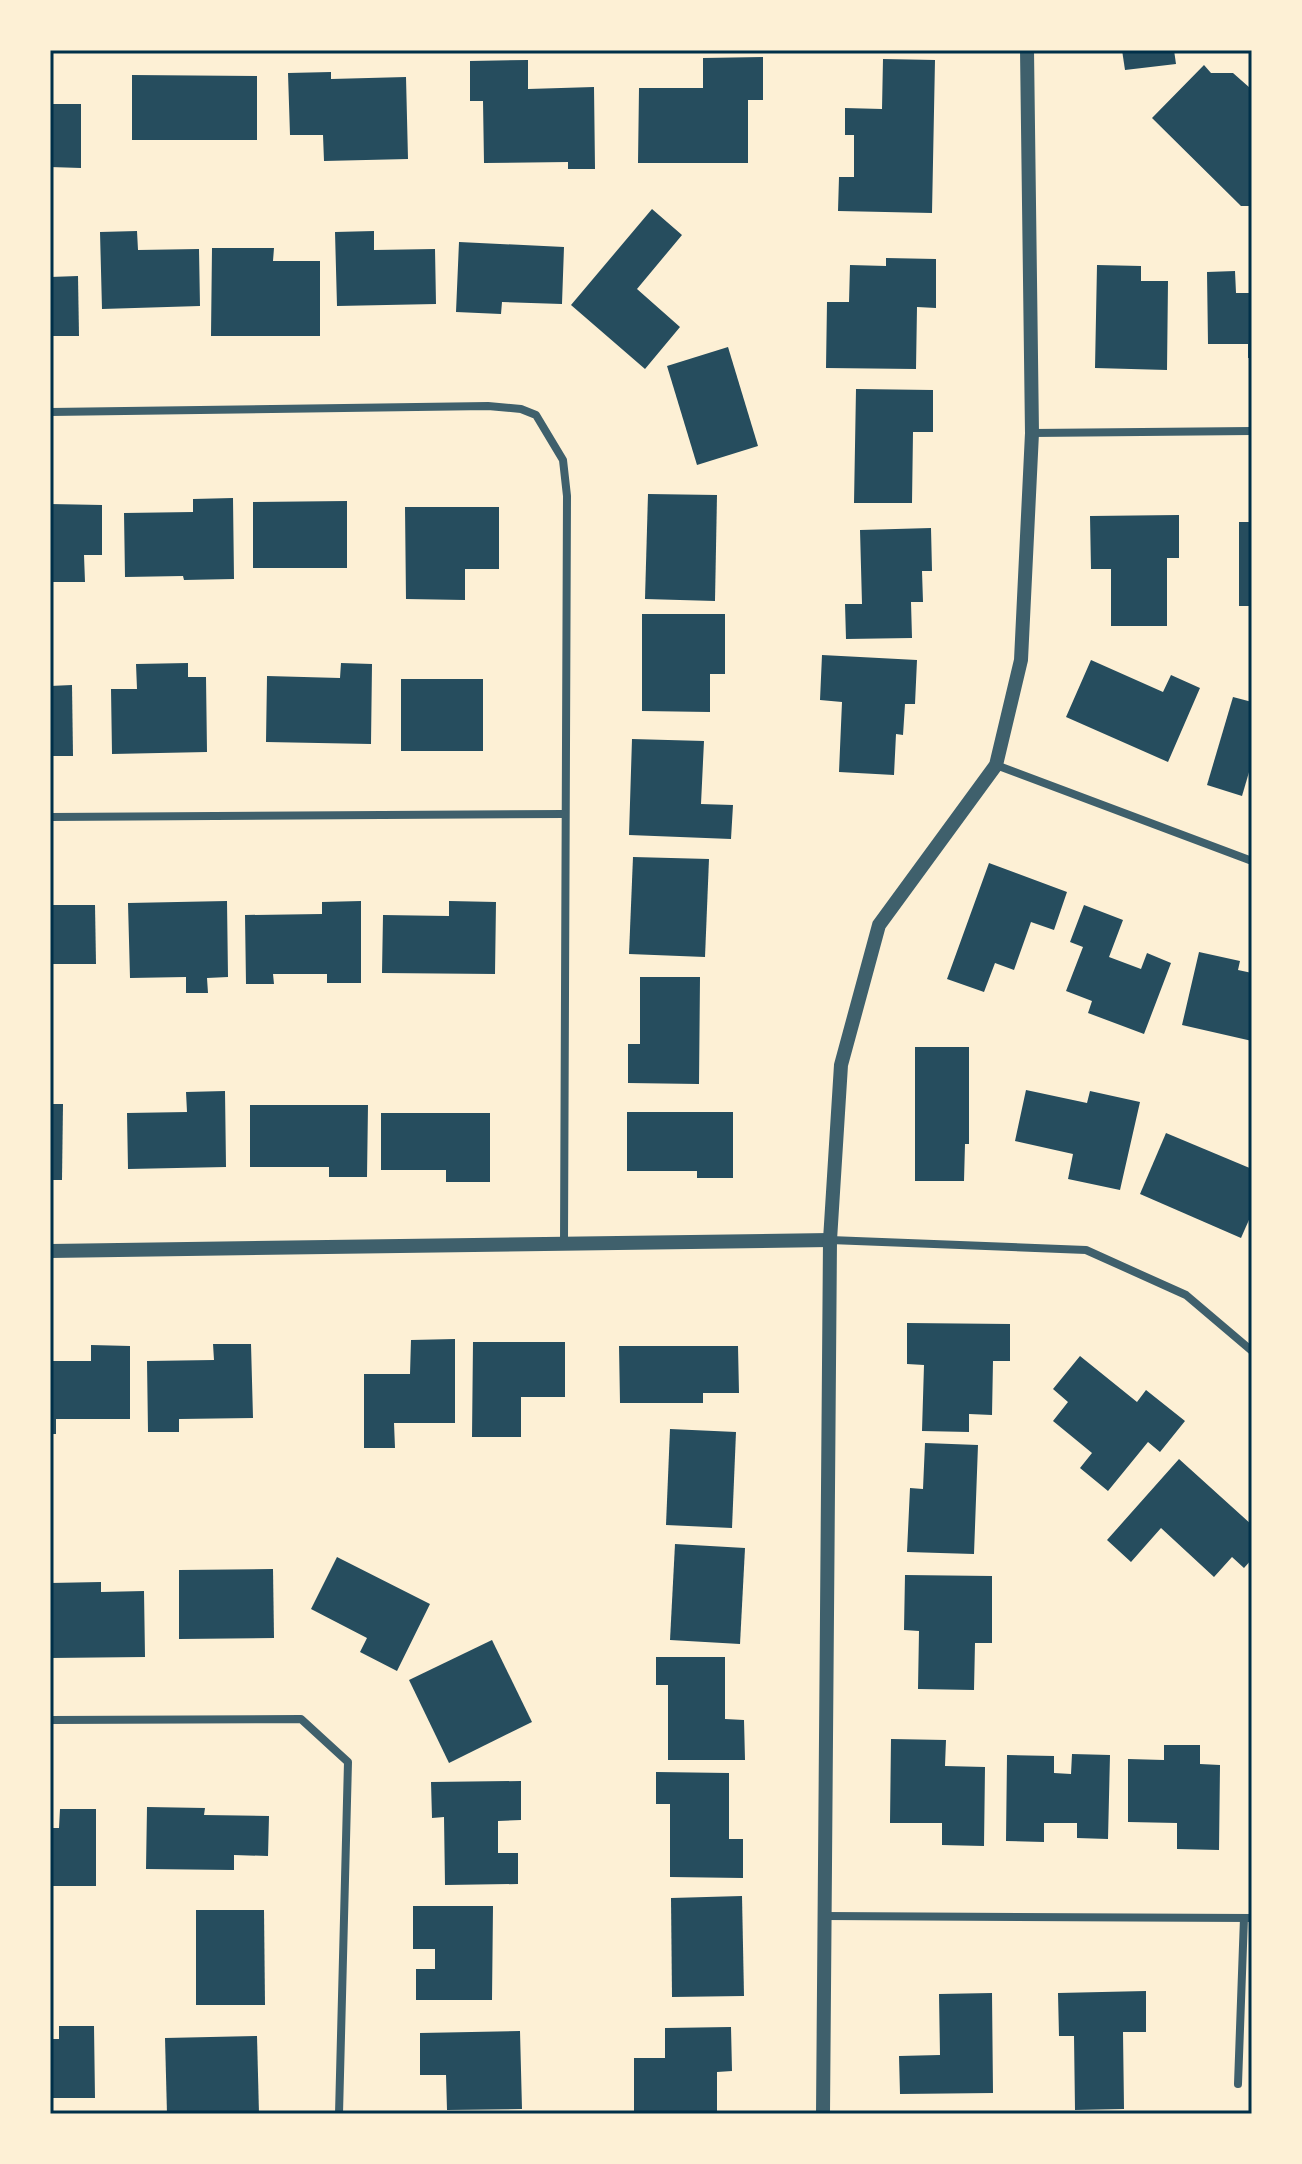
<svg xmlns="http://www.w3.org/2000/svg" width="1302" height="2164" viewBox="0 0 1302 2164" font-family="'DM Sans',sans-serif">
<rect width="100%" height="100%" fill="#fdf0d5"/>
<g fill="#264d5e">
<polygon points="1122,50 1174,50 1176,64 1125,70"/>
<polygon points="763,57 763,100 748,100 748,163 638,163 639,88 703,88 703,58"/>
<polygon points="883,59 935,60 932,213 838,211 839,177 854,177 854,135 845,135 845,108 882,109"/>
<polygon points="528,60 528,89 594,87 595,169 568,169 568,162 484,163 483,101 470,101 470,61"/>
<polygon points="1204,65 1211,73 1233,73 1250,88 1252,96 1252,206 1241,206 1152,118"/>
<polygon points="331,72 331,79 406,77 408,159 324,161 323,135 290,135 288,73"/>
<polygon points="132,75 257,76 257,140 132,140"/>
<polygon points="50,104 81,104 81,168 50,167"/>
<polygon points="652,209 682,235 637,289 680,327 645,369 571,305"/>
<polygon points="137,231 138,250 199,249 200,306 102,309 100,232"/>
<polygon points="374,231 374,250 435,249 436,304 337,306 335,232"/>
<polygon points="459,242 564,247 562,304 502,302 501,314 456,312"/>
<polygon points="212,248 274,248 273,261 320,261 320,336 211,336"/>
<polygon points="886,258 936,259 936,308 917,307 916,369 826,368 827,302 849,302 850,265 886,266"/>
<polygon points="1097,265 1141,266 1141,281 1168,281 1167,370 1095,368"/>
<polygon points="1235,271 1236,293 1252,293 1252,358 1248,358 1248,344 1208,344 1207,272"/>
<polygon points="78,276 79,336 50,336 50,277"/>
<polygon points="728,347 758,446 697,465 667,366"/>
<polygon points="856,389 933,390 933,432 913,432 912,503 854,503"/>
<polygon points="648,494 717,495 715,601 645,599"/>
<polygon points="233,498 234,579 184,580 183,576 125,577 124,513 193,512 193,499"/>
<polygon points="347,501 347,568 253,568 253,502"/>
<polygon points="50,504 102,505 102,555 84,555 85,582 50,582"/>
<polygon points="405,507 499,507 499,569 465,569 465,600 406,599"/>
<polygon points="1179,515 1179,558 1167,558 1167,626 1111,626 1111,569 1091,569 1090,516"/>
<rect x="1239" y="522" width="13" height="84"/>
<polygon points="931,528 932,571 922,571 923,602 911,602 912,638 846,639 845,604 862,604 860,530"/>
<polygon points="642,614 725,614 725,674 710,674 710,712 642,711"/>
<polygon points="822,655 917,660 915,704 905,704 903,735 896,734 894,775 839,772 842,702 820,700"/>
<polygon points="1091,660 1163,692 1171,675 1200,688 1168,762 1066,717"/>
<polygon points="188,663 188,677 206,677 207,752 112,754 111,689 137,689 136,664"/>
<polygon points="341,663 372,664 371,744 266,742 267,676 340,678"/>
<rect x="401" y="679" width="82" height="72"/>
<polygon points="72,685 73,756 50,756 50,686"/>
<polygon points="1233,697 1252,702 1252,762 1242,796 1207,785"/>
<polygon points="632,739 704,741 701,804 733,805 731,839 629,835"/>
<polygon points="633,857 709,859 705,957 629,954"/>
<polygon points="989,863 1067,892 1054,930 1031,922 1014,970 995,963 984,992 947,979"/>
<polygon points="227,901 228,977 207,978 208,993 186,993 186,977 130,978 128,903"/>
<polygon points="361,901 361,983 327,983 327,974 273,974 274,984 246,984 245,915 322,914 322,902"/>
<polygon points="449,901 496,902 495,974 382,973 383,915 449,916"/>
<polygon points="50,905 95,905 96,964 50,964"/>
<polygon points="1084,905 1123,920 1109,957 1141,969 1147,953 1171,963 1144,1034 1088,1013 1092,1001 1066,991 1083,947 1070,942"/>
<polygon points="1199,952 1240,961 1238,970 1252,973 1252,1041 1182,1025"/>
<polygon points="640,977 700,977 699,1084 628,1083 628,1044 640,1044"/>
<polygon points="915,1047 969,1047 969,1144 965,1144 964,1181 915,1181"/>
<polygon points="1026,1090 1087,1103 1090,1091 1140,1102 1120,1190 1068,1179 1073,1154 1015,1141"/>
<polygon points="225,1091 226,1167 128,1169 127,1113 187,1112 186,1092"/>
<polygon points="50,1104 63,1104 62,1180 50,1180"/>
<polygon points="250,1105 368,1105 367,1177 329,1177 329,1167 250,1167"/>
<polygon points="627,1112 733,1112 733,1178 697,1178 697,1171 627,1171"/>
<polygon points="381,1113 490,1113 490,1182 446,1182 446,1170 381,1170"/>
<polygon points="1166,1133 1252,1169 1252,1213 1241,1238 1140,1194"/>
<polygon points="907,1323 1010,1324 1010,1361 993,1361 992,1415 969,1414 969,1432 922,1431 924,1365 907,1364"/>
<polygon points="455,1339 455,1423 394,1423 395,1448 364,1448 364,1374 410,1374 411,1340"/>
<polygon points="473,1342 565,1342 565,1397 521,1397 521,1437 472,1437"/>
<polygon points="213,1344 251,1344 253,1418 179,1419 179,1432 148,1432 147,1361 214,1360"/>
<polygon points="91,1345 130,1346 130,1419 56,1419 56,1434 50,1434 50,1361 91,1361"/>
<polygon points="619,1346 738,1346 739,1393 703,1393 703,1403 620,1403"/>
<polygon points="1080,1356 1137,1402 1146,1390 1185,1421 1160,1452 1148,1442 1108,1491 1080,1468 1092,1453 1053,1421 1068,1402 1053,1389"/>
<polygon points="670,1429 736,1432 732,1528 666,1525"/>
<polygon points="925,1443 978,1445 974,1554 907,1552 910,1488 923,1489"/>
<polygon points="1179,1459 1252,1525 1252,1559 1244,1568 1232,1557 1214,1577 1161,1528 1131,1562 1107,1540"/>
<polygon points="675,1544 745,1548 740,1644 670,1640"/>
<polygon points="337,1557 430,1604 397,1671 360,1652 367,1638 311,1609"/>
<polygon points="273,1569 274,1638 179,1639 179,1570"/>
<polygon points="905,1575 992,1576 992,1643 975,1643 974,1690 918,1689 919,1631 904,1630"/>
<polygon points="101,1582 101,1592 144,1591 145,1657 50,1658 50,1583"/>
<polygon points="492,1640 532,1722 449,1763 409,1680"/>
<polygon points="656,1657 725,1657 725,1719 744,1720 745,1760 668,1760 668,1685 656,1685"/>
<polygon points="891,1739 946,1740 945,1766 985,1767 984,1846 942,1845 942,1823 890,1823"/>
<polygon points="1164,1745 1200,1745 1200,1764 1220,1765 1219,1850 1177,1849 1177,1823 1128,1822 1128,1759 1164,1760"/>
<polygon points="1072,1754 1110,1755 1108,1839 1077,1838 1077,1823 1044,1823 1044,1842 1006,1841 1007,1755 1054,1756 1054,1773 1071,1774"/>
<polygon points="656,1772 729,1773 729,1839 743,1839 743,1878 670,1877 670,1804 656,1804"/>
<polygon points="521,1781 521,1820 498,1821 498,1853 518,1853 518,1884 445,1885 444,1817 432,1818 431,1782"/>
<polygon points="147,1807 205,1808 204,1815 269,1816 268,1856 234,1855 234,1870 146,1869"/>
<polygon points="60,1809 96,1809 96,1886 50,1886 50,1828 59,1828"/>
<polygon points="742,1896 744,1996 672,1997 671,1898"/>
<polygon points="413,1906 493,1906 492,2000 416,2000 416,1969 435,1969 435,1949 413,1949"/>
<polygon points="196,1910 264,1910 265,2005 196,2005"/>
<polygon points="1146,1991 1146,2032 1123,2032 1124,2109 1075,2110 1074,2036 1059,2036 1058,1993"/>
<polygon points="992,1993 993,2093 900,2094 899,2056 940,2055 939,1994"/>
<polygon points="59,2026 94,2026 95,2098 50,2098 50,2039 59,2039"/>
<polygon points="731,2027 732,2071 717,2072 717,2112 634,2112 634,2058 665,2058 665,2028"/>
<polygon points="520,2031 522,2109 447,2110 446,2075 420,2075 420,2033"/>
<polygon points="257,2036 259,2114 167,2114 165,2038"/>
</g>
<g fill="none" stroke-linecap="round" stroke-linejoin="round">
<g stroke="#3f606c" stroke-width="8">
<polyline points="50,412 488,406 521,409 536,415 563,460 567,496 564,1242"/>
<polyline points="1032,433 1252,431"/>
<polyline points="996,765 1252,861"/>
<polyline points="50,817 564,814"/>
<polyline points="830,1240 1086,1250 1186,1295 1252,1351"/>
<polyline points="50,1720 301,1719 348,1762 339,2114"/>
<polyline points="824,1916 1252,1918"/>
<polyline points="1238,2084 1244,1918"/>
</g>
<g stroke="#3f606c" stroke-width="14">
<polyline points="50,1251 830,1240"/>
<polyline points="823,2114 830,1240 841,1065 879,925 996,765 1021,660 1032,433 1027,50"/>
</g>
</g>
<rect width="1302" height="2164" fill="none" stroke="#fdf0d5" stroke-width="104"/>
<rect x="52" y="52" width="1198" height="2060" fill="none" stroke="#003049" stroke-width="3"/>
</svg>
